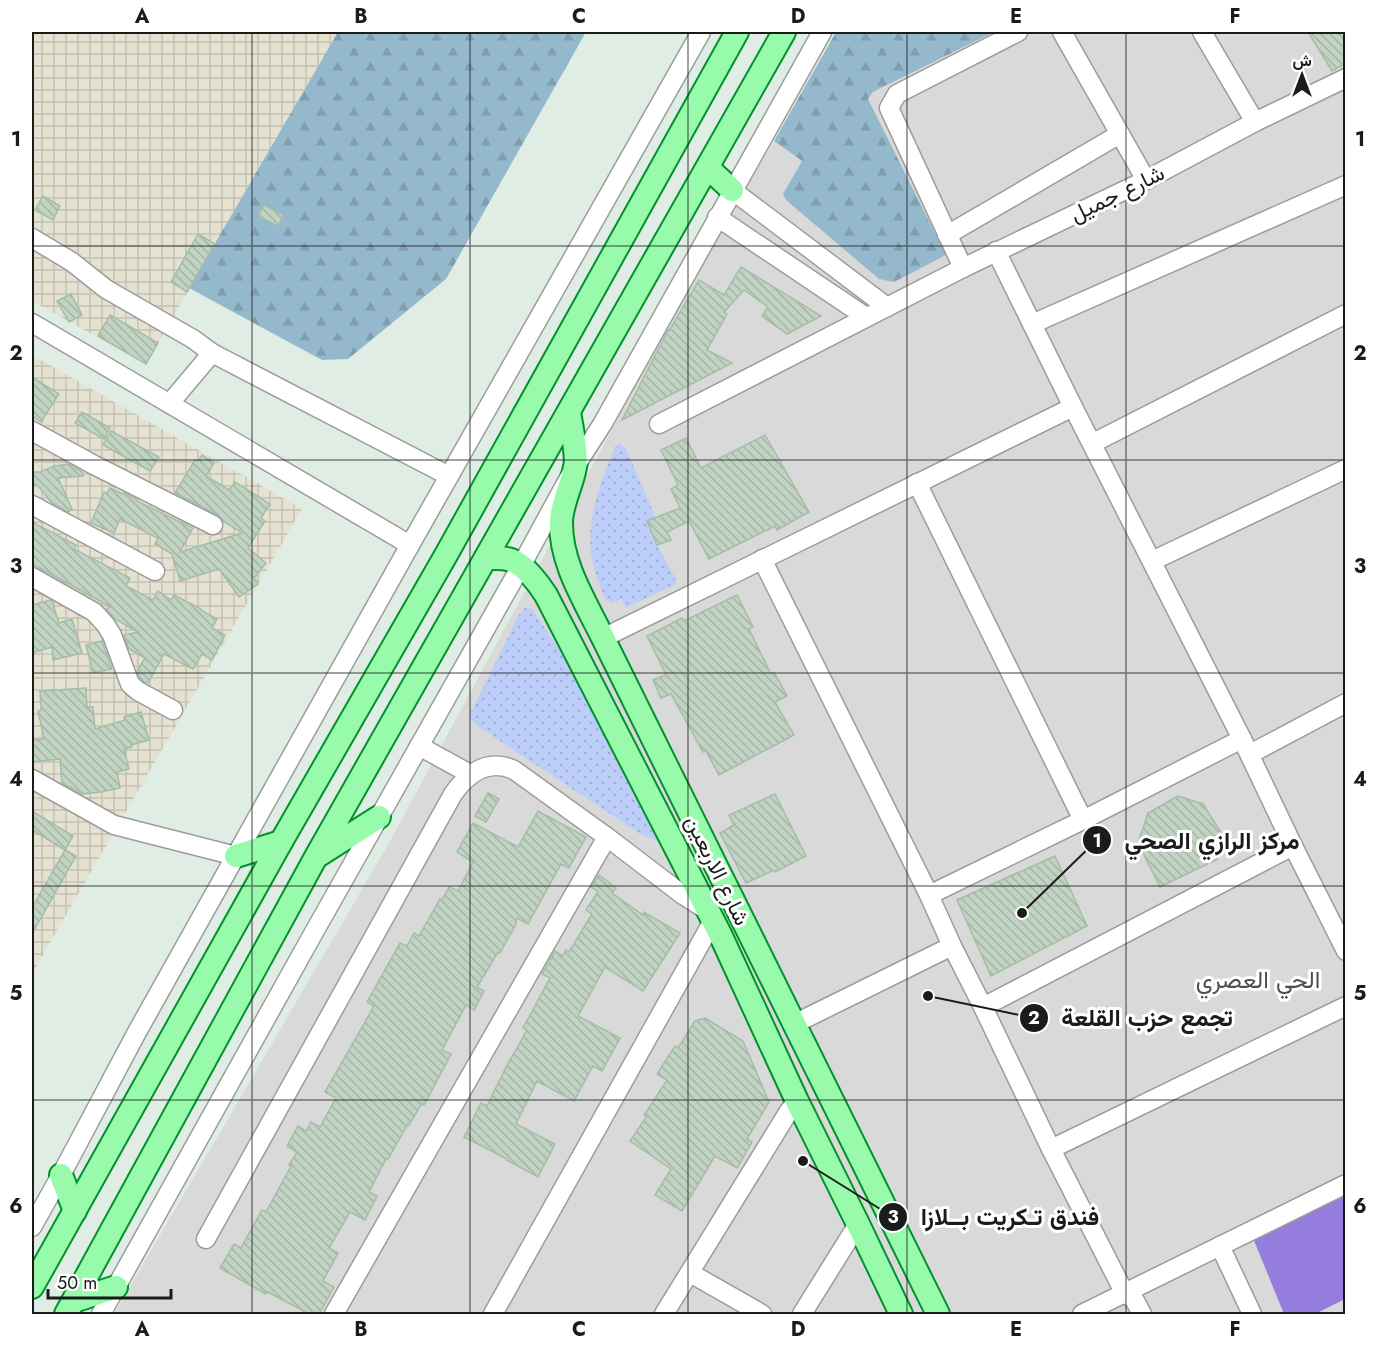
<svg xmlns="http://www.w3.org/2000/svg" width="1377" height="1346" viewBox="0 0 1377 1346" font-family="Jost,Vazirmatn,sans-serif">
<defs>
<pattern id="industrial-grid" width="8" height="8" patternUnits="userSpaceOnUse" patternTransform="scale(1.5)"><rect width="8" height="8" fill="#e6e2d2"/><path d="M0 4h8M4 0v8" fill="none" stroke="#c5c1b4"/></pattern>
<pattern id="forest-firs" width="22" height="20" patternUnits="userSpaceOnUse" patternTransform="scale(1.5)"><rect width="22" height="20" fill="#95b9cc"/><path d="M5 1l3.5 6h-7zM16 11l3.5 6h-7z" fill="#809eaf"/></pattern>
<pattern id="park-dots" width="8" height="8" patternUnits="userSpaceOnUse" patternTransform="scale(1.5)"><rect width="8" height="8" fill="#bbcdf8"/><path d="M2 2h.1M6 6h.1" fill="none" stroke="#a0afd4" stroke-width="1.8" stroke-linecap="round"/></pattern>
<pattern id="building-back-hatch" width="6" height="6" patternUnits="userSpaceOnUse" patternTransform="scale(1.5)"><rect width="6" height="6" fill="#c1d3c2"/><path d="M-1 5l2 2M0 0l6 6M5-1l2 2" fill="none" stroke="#a5b5a6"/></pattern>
</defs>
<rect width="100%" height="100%" fill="#e0ede4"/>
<polygon fill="#d8d9d8" points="994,32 1345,32 1345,1314 114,1314 388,845 711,246 774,141 802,161 783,194 868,99 873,92"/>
<g fill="url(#industrial-grid)">
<polygon points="32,32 338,32 146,364 32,301"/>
<polygon points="32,355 302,509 38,963 32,977"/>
</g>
<g fill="url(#forest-firs)">
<polygon points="338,32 586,32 446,279 348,359 322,360 189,288"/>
<polygon points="836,32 994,32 873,92 868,99 946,255 894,282 879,279 786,200 783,194 802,161 774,141"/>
</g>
<g fill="url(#park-dots)">
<path d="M 619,443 L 626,449 L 656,518 L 647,522 L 657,545 L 675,578 L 676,584 L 625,608 L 622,599 L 610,603 L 609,600 L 606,601 C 601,588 594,572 592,557 C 585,523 602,476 616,446 Z"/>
<polygon points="525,608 532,609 575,673 667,845 639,833 476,725 469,716 519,615"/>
</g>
<polygon fill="#957ddd" points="1345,1193 1345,1299 1315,1314 1284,1314 1253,1238"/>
<g fill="url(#building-back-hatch)" stroke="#a3bea5" stroke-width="1.5">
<polygon points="1308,32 1346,32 1346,63 1332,71"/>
<polygon points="43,196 60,206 53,220 35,210"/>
<polygon points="264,205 283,215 278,226 258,216"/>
<polygon points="198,234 215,244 187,292 171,282"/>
<polygon points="741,267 821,316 787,334 762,316 768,307 744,290 724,312 727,314 707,350 732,363 622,420 668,330 669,331 699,280 724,295"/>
<polygon points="71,294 82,315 69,322 57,301"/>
<polygon points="110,315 158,343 146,364 98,336"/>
<polygon points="32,377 59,394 41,422 32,416"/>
<polygon points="82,412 110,428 104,439 75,423"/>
<polygon points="111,431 159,457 150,471 103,445"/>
<polygon points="765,435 809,512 777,530 775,526 709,559 689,521 667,532 671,540 657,545 647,521 680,508 671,489 678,485 661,450 686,438 701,468"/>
<polygon points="202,455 214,463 206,476 229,490 235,482 270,504 261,518 265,521 248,548 266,563 254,578 258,584 239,597 219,569 180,581 172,554 155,544 158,538 120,519 114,533 91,523 104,492 107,493 110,488 123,494 124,493 135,498 137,501 193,528 180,552 242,533 223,521 218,515 175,493 195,460 198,461"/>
<polygon points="70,464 82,472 83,476 58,478 72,509 68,512 52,503 37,485 32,485 32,472 40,472 54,466"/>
<polygon points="32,522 76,545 74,549 130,578 126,586 153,600 158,591 171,600 174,595 201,609 201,610 217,619 212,628 225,635 212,660 202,654 193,669 164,654 148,683 144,682 140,677 137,671 145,658 129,649 124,635 138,632 115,619 106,609 111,607 38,567 32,566"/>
<polygon points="737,595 753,627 749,629 771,674 774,672 787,696 775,702 794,735 719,775 706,751 703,752 671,694 661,698 653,680 666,675 647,636 682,618 684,621"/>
<polygon points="50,600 52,601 59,623 72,619 82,653 53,660 52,647 32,653 32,605"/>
<polygon points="102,641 112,669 93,673 86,645"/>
<polygon points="86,688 87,707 93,707 95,729 125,720 124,717 141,712 149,740 131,745 132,747 124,749 129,769 117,772 120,788 101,792 82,794 62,783 60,759 32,762 32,740 44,739 38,711 41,710 40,691"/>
<polygon points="488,793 499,799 486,822 475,816"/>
<polygon points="775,794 806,856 775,872 774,870 746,883 720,833 734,825 729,815"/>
<polygon points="1178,796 1203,804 1223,836 1218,859 1160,887 1138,843 1148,813"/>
<polygon points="32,811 73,836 65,850 32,830"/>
<polygon points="538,811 586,837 569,868 561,864 528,924 517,918 515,926 500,953 498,952 477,987 484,991 474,1010 466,1005 442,1050 451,1054 430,1094 424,1105 422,1103 409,1125 408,1124 388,1159 386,1159 369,1192 377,1196 365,1220 350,1212 329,1248 338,1253 323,1281 334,1287 319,1314 309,1314 268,1292 266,1294 220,1268 234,1244 241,1248 262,1210 266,1212 291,1166 289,1165 297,1152 287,1146 298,1126 306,1131 311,1122 320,1127 336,1098 325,1092 374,1006 367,1002 400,943 407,946 414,933 419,936 440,899 442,900 449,887 458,891 473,862 457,852 473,823 518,847"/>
<polygon points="65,850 76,856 32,934 32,908"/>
<polygon points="1055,856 1087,926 991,976 957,900"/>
<polygon points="599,875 616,888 612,893 643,915 644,912 680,933 643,991 605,967 578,1016 620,1038 602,1071 593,1066 574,1101 537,1081 516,1124 555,1144 538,1177 507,1160 507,1159 464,1137 481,1103 487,1106 505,1069 527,1030 523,1028 550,978 542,974 545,969 555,951 563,956 566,950 569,952 592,914 586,910 598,892 591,887"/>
<polygon points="705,1018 743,1041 769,1102 747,1139 752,1142 737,1168 715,1156 682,1211 655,1195 671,1169 630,1141 647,1116 644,1115 667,1080 657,1074 675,1046 678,1048 695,1021"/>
</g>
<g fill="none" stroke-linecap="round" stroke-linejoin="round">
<defs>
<g id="minor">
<polyline points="1062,32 1146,180"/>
<polyline points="1202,32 1255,122"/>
<polyline points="732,190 887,307"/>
<polyline points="717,217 866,317"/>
<polyline points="947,235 1120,134"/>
<polyline points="32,238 72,262 106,289 193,339 212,353 170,403"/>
<polyline points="996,251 1073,407 1242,739 1293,846 1346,951"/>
<polyline points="963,268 889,108 897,94 1018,32"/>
<polyline points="32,323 410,545"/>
<polyline points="1032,324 1346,185"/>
<polyline points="212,353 449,476"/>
<polyline points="659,424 963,268 1146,180 1255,122 1346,78"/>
<polyline points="32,431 94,465 213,525"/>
<polyline points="1093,443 1346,314"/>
<polyline points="917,483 1083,820"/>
<polyline points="32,505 155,571"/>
<polyline points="762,559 929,895 1083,820 1242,739"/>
<polyline points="1152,561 1346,469"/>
<polyline points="32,577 94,612 105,624 112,635 130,684 138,691 173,710"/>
<polyline points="603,638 1073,407"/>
<polyline points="419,746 470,774"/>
<polyline points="1250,754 1346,703"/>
<polyline points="32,779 114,825 236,856"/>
<polyline points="929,895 952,946 983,1007 1051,1149 1125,1294 1134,1299 1142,1314"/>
<polyline points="983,1007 1293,846"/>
<polyline points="794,1024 952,946"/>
<polyline points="1051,1149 1346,1006"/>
<polyline points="32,1227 61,1175 137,1032 410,545 701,32"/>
<path d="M 206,1239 L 453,794 C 468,773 488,758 514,770 L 607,837 L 683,895 L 708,911"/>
<polyline points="1220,1246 1252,1314"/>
<polyline points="690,1273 762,1314"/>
<polyline points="101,1314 313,934 521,566 576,465 603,423 822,32"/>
<polyline points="334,1314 607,837"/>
<polyline points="493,1314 713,921"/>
<polyline points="664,1314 789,1111 797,1101"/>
<polyline points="802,1314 858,1224"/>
<polyline points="1082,1314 1346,1184"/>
</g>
<g id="major">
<polyline points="708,168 732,190"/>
<path d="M 569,412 C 571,425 578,457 575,467 C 572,485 562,502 561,521 C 560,563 585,601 603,638 L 938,1314"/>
<path d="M 486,558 C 495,558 503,557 511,560 C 524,564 539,584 546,595 L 720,934 L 797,1101 L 858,1224 L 901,1314"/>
<polyline points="319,855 379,817"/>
<polyline points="236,856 281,842"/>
<polyline points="61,1175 75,1211"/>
<polyline points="32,1287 281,842 446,555 737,32"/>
<polyline points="74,1301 116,1287"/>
<polyline points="66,1314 317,855 784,32"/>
</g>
</defs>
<use href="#minor" stroke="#9c9c9c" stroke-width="21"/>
<use href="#major" stroke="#01912d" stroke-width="26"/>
<use href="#minor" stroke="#fff" stroke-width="18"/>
<use href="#major" stroke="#97fbab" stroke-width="22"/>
</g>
<path fill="none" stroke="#1b1b1b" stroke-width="1.5" stroke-opacity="0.55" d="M 252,32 L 252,1314M 470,32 L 470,1314M 688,32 L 688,1314M 907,32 L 907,1314M 1126,32 L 1126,1314M 32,246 L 1346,246M 32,460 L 1346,460M 32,673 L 1346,673M 32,886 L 1346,886M 32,1100 L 1346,1100"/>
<g text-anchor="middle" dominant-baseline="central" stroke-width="6" stroke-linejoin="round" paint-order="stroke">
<g font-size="22" fill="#1b1b1b" stroke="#fff">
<text transform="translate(1117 193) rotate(-26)">شارع جميل</text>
<text transform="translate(718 870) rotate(64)">شارع الاربعين</text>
</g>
<g font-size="24" fill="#4e4e4e" stroke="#fff">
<text x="1258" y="979">الحي العصري</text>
</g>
</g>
<path fill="none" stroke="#1b1b1b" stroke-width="2" d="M1022 913L1097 840M928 996L1034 1018M803 1161L893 1217"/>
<g fill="#1b1b1b" stroke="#fff" stroke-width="2">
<circle cx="1022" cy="913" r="6"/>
<circle cx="928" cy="996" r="6"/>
<circle cx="803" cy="1161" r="6"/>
<circle cx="1097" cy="840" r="15"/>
<circle cx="1034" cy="1018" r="15"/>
<circle cx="893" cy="1217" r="15"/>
</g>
<g font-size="18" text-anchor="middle" font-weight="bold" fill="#fff">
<text x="1097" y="847">1</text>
<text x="1034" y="1024">2</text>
<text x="893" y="1223">3</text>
</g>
<g font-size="24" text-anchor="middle" font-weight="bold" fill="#1b1b1b" stroke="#fff" stroke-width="6" stroke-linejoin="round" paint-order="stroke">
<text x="1212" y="849">مركز الرازي الصحي</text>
<text x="1147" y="1026">تجمع حزب القلعة</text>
<text x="1010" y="1225">فندق تـكريت بــلازا</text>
</g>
<rect width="1377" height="1346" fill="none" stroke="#ffffff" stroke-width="66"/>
<g transform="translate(1302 75)" stroke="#ffffff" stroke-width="4.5" paint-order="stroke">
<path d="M0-4.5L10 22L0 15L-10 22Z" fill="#1b1b1b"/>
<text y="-9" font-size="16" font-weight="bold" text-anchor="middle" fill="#1b1b1b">ش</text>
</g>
<path d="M48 1289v9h123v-9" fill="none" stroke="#1b1b1b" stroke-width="3"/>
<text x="57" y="1289" font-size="18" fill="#1b1b1b" stroke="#ffffff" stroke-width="4.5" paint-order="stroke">50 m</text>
<rect x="33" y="33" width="1311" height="1280" fill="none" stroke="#1b1b1b" stroke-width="2"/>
<g font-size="20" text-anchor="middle" font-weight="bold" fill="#1b1b1b">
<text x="142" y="23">A</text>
<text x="361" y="23">B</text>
<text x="579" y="23">C</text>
<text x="798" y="23">D</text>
<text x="1016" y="23">E</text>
<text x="1235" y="23">F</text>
<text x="16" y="146">1</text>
<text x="1360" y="146">1</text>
<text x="16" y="360">2</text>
<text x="1360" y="360">2</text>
<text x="16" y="573">3</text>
<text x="1360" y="573">3</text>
<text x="16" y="786">4</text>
<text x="1360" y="786">4</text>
<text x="16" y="1000">5</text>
<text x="1360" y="1000">5</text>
<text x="16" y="1213">6</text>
<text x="1360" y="1213">6</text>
<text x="142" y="1336">A</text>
<text x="361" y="1336">B</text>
<text x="579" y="1336">C</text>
<text x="798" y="1336">D</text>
<text x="1016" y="1336">E</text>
<text x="1235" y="1336">F</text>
</g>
</svg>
